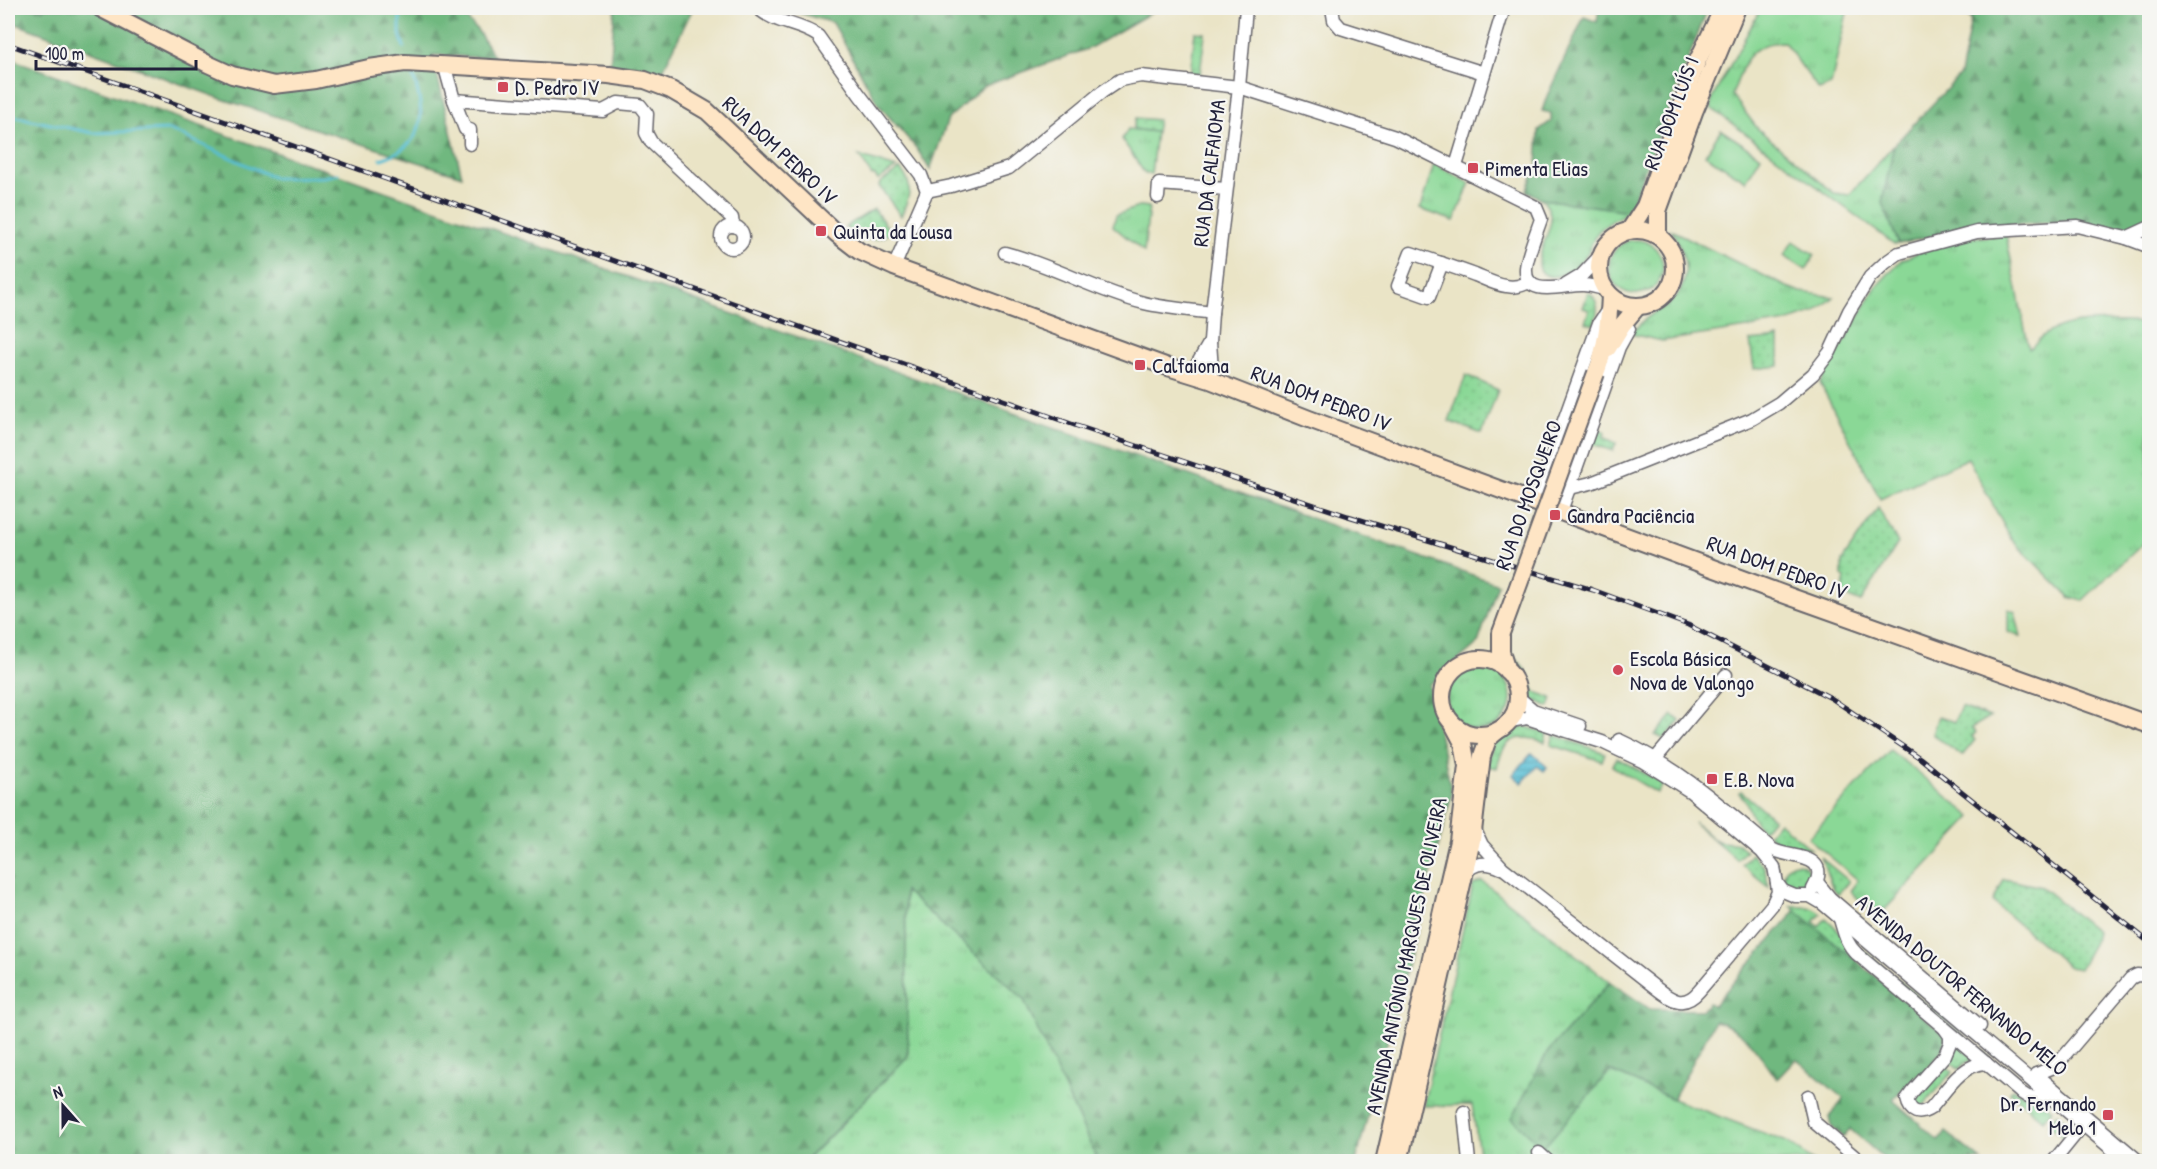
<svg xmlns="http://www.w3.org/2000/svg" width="2157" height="1169" viewBox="0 0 2157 1169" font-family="'Patrick Hand',sans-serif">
<defs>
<pattern id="grass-tufts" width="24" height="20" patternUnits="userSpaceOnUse" patternTransform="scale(1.5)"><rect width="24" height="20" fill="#8ad896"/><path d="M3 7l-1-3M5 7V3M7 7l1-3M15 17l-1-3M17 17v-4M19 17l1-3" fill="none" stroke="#77b982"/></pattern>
<pattern id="forest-firs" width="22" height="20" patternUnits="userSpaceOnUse" patternTransform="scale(1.5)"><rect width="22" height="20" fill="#6fb87f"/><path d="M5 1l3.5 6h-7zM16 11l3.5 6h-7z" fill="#5b9569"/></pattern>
<pattern id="garden-dots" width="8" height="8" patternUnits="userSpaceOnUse" patternTransform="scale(1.5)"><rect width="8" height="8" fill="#8ad896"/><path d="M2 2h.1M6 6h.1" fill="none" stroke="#77b982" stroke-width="1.8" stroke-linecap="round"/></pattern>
<pattern id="water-rules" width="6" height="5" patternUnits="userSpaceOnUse" patternTransform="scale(1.5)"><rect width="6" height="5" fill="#56bed4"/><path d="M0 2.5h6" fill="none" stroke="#479aad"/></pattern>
</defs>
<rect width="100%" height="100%" fill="#f6f6f2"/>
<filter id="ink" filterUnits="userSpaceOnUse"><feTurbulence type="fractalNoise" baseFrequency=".0167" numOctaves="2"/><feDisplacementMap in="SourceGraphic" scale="12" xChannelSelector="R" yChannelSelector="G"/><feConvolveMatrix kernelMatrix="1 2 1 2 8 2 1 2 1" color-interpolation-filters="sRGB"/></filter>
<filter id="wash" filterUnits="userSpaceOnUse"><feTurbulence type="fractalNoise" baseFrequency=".008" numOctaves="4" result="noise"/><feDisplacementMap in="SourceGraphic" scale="24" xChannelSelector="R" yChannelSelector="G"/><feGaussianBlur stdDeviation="1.35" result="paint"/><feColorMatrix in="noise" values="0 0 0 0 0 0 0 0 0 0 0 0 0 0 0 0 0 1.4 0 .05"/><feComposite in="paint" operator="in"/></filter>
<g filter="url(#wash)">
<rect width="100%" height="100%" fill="#eae4c6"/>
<g fill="url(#grass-tufts)" stroke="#567d68" stroke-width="1.5">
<path d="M 1761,8 L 1848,8 L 1831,85 L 1819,90 L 1784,42 C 1747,42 1744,65 1732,95 L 1757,128 L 1834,193 L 1849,195 L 1894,145 L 1882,203 L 1899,244 L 1894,244 L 1711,108 L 1712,99 Z"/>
<polygon points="1195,32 1205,33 1200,74 1190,73"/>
<polygon points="1128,129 1156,132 1151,174 1145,174 1122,139"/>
<polygon points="1434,164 1470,183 1454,221 1420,209"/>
<path d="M 1542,199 L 1629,211 C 1620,217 1606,223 1598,232 C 1592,239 1591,249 1585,257 C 1578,267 1558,281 1546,275 C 1528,267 1550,235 1551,220 C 1551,212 1547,206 1542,199 Z"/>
<polygon points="1141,206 1149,207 1144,252 1113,226 1116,215"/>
<path d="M 1671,230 L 1787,287 L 1801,292 L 1834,297 L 1815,312 L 1787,322 L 1662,341 L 1631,334 C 1637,327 1643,320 1651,315 C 1657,310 1665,308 1671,302 C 1694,281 1686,253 1671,230 Z"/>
<path d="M 2006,235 L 2029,349 C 2034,345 2038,340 2043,336 C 2070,316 2117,322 2149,323 L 2149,538 L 2082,601 L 2069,597 L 2011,539 L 1968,458 L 1880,499 L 1820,383 L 1876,287 L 1901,260 L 1932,247 L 1969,238 Z"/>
<circle cx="1636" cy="267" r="27"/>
<circle cx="1479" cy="698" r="32"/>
<polygon points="1554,735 1605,753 1602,761 1551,745"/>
<polygon points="1890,750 1972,817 1878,917 1850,891 1858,880 1808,838"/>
<polygon points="1617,758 1664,784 1657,793 1612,766"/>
<polygon points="1482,881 1610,982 1547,1053 1542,1147 1610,1071 1673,1099 1787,1142 1813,1161 1559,1162 1543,1148 1526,1161 1480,1161 1472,1105 1423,1106 1473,885"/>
<polygon points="905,891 1023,998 1098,1161 805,1162 908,1056"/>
</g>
<g fill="url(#forest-firs)" stroke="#486d5d" stroke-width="1.5">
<polygon points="8,8 457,8 478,31 495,58 432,55 462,176 219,98 8,21"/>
<polygon points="615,8 693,8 661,74 610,66"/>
<polygon points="782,8 1159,8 1090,48 984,86 948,119 930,170 917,149 878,104 833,23"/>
<polygon points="1599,8 1708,8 1629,211 1542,199 1526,191 1537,166 1539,130 1551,121 1551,113 1542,111 1547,96 1584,17 1597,22"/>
<polygon points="1960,8 2142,8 2149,13 2149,219 2123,231 2077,221 1970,227 1899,244 1882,203 1894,145 1960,75 1971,20"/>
<polygon points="8,58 1498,584 1478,643 1429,685 1452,794 1356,1161 1098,1161 1023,998 905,891 908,1056 805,1161 8,1161"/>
<path d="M 1796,910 L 1946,1036 L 1942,1051 L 1922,1075 L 1916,1076 L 1893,1100 L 1938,1140 L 1946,1132 L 1982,1161 L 1887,1161 L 1850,1129 L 1843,1137 L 1831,1126 L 1829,1117 L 1844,1099 L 1796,1059 L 1777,1079 C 1760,1055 1745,1028 1715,1021 L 1673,1099 L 1610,1071 L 1543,1148 L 1512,1118 L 1547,1053 L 1610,982 L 1650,1009 L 1702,1010 L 1709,1003 L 1713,1006 Z"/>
</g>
<g fill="#8ad896" stroke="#567d68" stroke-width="1.5">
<polygon points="1721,130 1761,156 1746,181 1705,155"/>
<polygon points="1793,241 1815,255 1806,270 1784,256"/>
</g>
<g fill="url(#garden-dots)" stroke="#567d68" stroke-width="1.5">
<polygon points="1136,118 1158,120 1156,132 1133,129"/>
<polygon points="859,156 896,168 878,180 874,175 872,176"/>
<path d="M 900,169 C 915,185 909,198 901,216 L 879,186 L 880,183 Z"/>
<path d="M 874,209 L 891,232 C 875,244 859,240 845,227 Z"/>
<path d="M 1588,292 C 1600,300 1598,312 1594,325 L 1585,322 L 1589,310 L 1583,308 Z"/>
<polygon points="1779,338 1779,366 1754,369 1750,341"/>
<polygon points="1466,375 1498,390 1482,434 1449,421"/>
<polygon points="1596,427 1605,432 1604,437 1616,443 1613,451 1590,443"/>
<polygon points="1878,508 1898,543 1861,602 1842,594 1845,578 1842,576 1842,561"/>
<polygon points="2008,609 2015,612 2021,637 2008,632"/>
<path d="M 1509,655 C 1524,662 1530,677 1535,692 L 1552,698 L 1549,707 L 1527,697 L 1520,678 L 1510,662 Z"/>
<polygon points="1961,707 1990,717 1971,728 1976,732 1972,737 1975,740 1962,756 1932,734 1938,716 1954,722"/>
<polygon points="1673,715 1680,721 1664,739 1655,735"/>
<path d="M 1523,726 L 1547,733 L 1545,742 C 1517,733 1503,738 1497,768 L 1486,766 L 1494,744 L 1515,728 Z"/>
<path d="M 1741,791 L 1773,818 L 1763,830 C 1745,816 1754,807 1739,793 Z"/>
<path d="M 1694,822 C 1701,829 1709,838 1718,841 C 1731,845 1734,839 1746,850 L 1737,860 Z"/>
<polygon points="1779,822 1811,849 1780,844 1768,835"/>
<polygon points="1751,854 1764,867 1769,887 1742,865"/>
<path d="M 1820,857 L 1849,881 L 1838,894 C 1827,883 1828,870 1820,857 Z"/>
<circle cx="1797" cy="876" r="13"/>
<polygon points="2004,879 2042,887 2096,931 2094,942 2079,969 2069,967 1993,902"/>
<path d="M 1791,906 C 1803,905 1811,906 1821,914 L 1814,922 L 1819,926 L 1826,918 L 1839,931 L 1855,956 L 1853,958 Z"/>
<polygon points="1849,938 2033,1094 1853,946"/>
<polygon points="1955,1041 1975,1059 1965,1063 1959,1069 1947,1058"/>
<polygon points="1945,1065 1953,1072 1923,1106 1921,1107 1917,1106 1916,1099"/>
<polygon points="2012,1089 2044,1103 2052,1109 2043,1120 2010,1092"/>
<path d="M 2057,1113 C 2065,1120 2070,1127 2063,1137 L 2048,1124 Z"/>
</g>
<polygon fill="url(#water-rules)" stroke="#3c7088" stroke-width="1.5" points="1532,753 1547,767 1544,771 1537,766 1522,783 1513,775"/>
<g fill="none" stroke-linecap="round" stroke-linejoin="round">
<g stroke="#56bed4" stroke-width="3">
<polyline points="400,8 400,34 404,47"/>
<polyline points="8,115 93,133 170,130 275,178 324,177 338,174"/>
<path d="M 381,159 C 425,145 427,116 413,76"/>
</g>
</g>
</g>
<g filter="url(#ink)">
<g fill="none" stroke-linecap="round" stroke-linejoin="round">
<defs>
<g id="street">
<path d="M 758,8 C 775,24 800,23 818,36 L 859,94 L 921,175 L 927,191 L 894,267"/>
<polyline points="1332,8 1334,20 1341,28 1484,73"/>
<polyline points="444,64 454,100 603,111 618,103 640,105 647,114 646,133 651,142 732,218 733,226"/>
<polyline points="454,100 465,129 470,130 470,144"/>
<polyline points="1456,166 1504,8"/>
<path d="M 927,191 L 951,186 L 1009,168 L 1102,92 L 1120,80 L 1141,76 L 1239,87 L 1395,137 L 1536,207 L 1541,219 C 1537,231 1527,256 1526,268 C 1524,300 1565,284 1583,285 C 1590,285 1598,288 1606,289"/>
<polyline points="1158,197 1159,184 1226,189"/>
<circle cx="732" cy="237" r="11"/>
<polyline points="2126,238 2150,227"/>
<path d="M 1005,253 C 1052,265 1096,291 1144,303 C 1166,308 1190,310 1212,313"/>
<path d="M 1442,263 L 1429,297 L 1398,286 L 1411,253 C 1432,260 1453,267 1475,275 C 1485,279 1496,285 1506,286 C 1515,288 1522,285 1530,282"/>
<polyline points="1566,285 1581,276 1602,254"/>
<polyline points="1194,374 1196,366 1210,342"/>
<polyline points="1210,380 1212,370 1210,342 1212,313 1239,87 1246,8"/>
<polyline points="1570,488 1591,483 1752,419 1779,403 1813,374 1830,352 1849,311 1870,277 1885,263 1899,253 1977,232 2077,226 2126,238 2150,247"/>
<polyline points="1535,501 1599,323 1607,311"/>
<polyline points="1561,511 1619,347 1629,329"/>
<polyline points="1518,697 1533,710 1580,726"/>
<polyline points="1510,721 1527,718 1564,730 1602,742 1642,761 1691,792 1762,852 1774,867 1777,883 1783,891 1795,896 1810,896 1822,903 2127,1162"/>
<path d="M 1619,740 C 1677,766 1724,808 1772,849 C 1788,859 1834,852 1813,889"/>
<polyline points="1656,758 1726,675"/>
<path d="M 1474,828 L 1482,845 L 1503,868 L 1656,988 C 1671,1000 1684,1009 1699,991 L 1772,905 L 1778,892 L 1777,883"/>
<path d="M 1464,875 C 1473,861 1488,862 1501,868"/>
<polyline points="1817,882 1830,898 1980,1026"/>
<path d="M 1840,919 C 1844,932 1846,944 1857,954 L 2020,1092 L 2028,1097 L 2052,1098"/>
<path d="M 1945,1029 L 1950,1036 L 1950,1043 L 1945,1055 L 1912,1092 L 1907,1099 C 1910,1113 1919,1116 1931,1108 C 1946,1091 1961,1064 1986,1063"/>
<polyline points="2036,1074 2140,1162"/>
<polyline points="2037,1074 2056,1066 2131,978 2137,975 2150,976"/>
<polyline points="1808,1096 1814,1122 1861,1162"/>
<polyline points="1464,1112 1469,1162"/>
<polyline points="1539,1153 1549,1162"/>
<polyline points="2053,1162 2083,1125"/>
</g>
<g id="secondary">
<polyline points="100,8 208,64 232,75 274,85 316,80 369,68 405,63 609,75 645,80 671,90 707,111 837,234 859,251 894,267 1168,367 1210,380 1309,419 1791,597 2150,725"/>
<circle cx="1637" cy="268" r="38"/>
<polyline points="1629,231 1645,206 1697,62 1723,8"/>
<polyline points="1658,236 1658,211 1694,112 1737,8"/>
<polyline points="1608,348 1622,325 1638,306"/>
<path d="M 1596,373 C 1606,348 1609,322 1610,295"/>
<polyline points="1501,633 1501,652 1507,671"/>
<circle cx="1480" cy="697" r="38"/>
<polyline points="1384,1162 1458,841 1467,766 1463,743 1454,726"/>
<polyline points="1399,1162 1472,840 1482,756 1488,739 1496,732"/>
</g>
</defs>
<use href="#street" stroke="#68666c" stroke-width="15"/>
<use href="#secondary" stroke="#68666c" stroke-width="20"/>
<use href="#street" stroke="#fff" stroke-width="12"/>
<use href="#secondary" stroke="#fee5c5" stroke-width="16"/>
<defs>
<polyline id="rail" points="8,44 1077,426 1348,516 1593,590 1688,625 1831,698 1920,758 2150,943"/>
</defs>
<use href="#rail" stroke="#22223b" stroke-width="5"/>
<use href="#rail" stroke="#f6f6f2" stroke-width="3" stroke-dasharray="9" stroke-linecap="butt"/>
<defs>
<polyline id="secondary-bridge" points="1501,633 1596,373"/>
</defs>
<use href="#secondary-bridge" stroke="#68666c" stroke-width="20" stroke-linecap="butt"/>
<use href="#secondary-bridge" stroke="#fee5c5" stroke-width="16"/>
</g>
</g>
<g fill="#d1495b" stroke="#f6f6f2" stroke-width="2">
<rect x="497" y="81" width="12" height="12" rx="3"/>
<rect x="1467" y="162" width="12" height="12" rx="3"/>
<rect x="815" y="225" width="12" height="12" rx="3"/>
<rect x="1134" y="359" width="12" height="12" rx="3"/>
<rect x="1549" y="509" width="12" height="12" rx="3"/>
<circle cx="1618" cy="670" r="6"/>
<rect x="1706" y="773" width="12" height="12" rx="3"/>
<rect x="2102" y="1109" width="12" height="12" rx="3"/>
</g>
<g text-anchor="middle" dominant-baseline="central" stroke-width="4.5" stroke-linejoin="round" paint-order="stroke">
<g font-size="21" fill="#22223b" stroke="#f6f6f2" text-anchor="start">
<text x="515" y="87">D. Pedro IV</text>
<text x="1485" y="168">Pimenta Elias</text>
<text x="833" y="231">Quinta da Lousa</text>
<text x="1152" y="365">Calfaioma</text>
<text x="1567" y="515">Gandra Paciência</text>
<text x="1630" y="658">Escola Básica<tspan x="1630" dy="24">Nova de Valongo</tspan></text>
<text x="1724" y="779">E.B. Nova</text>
<text x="2096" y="1103" text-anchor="end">Dr. Fernando<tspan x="2096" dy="24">Melo 1</tspan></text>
</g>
<g font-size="21" fill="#22223b" stroke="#f6f6f2">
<text transform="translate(1671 113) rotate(-69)">RUA DOM LUÍS I</text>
<text transform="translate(780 150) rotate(43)">RUA DOM PEDRO IV</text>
<text transform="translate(1209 173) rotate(-83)">RUA DA CALFAIOMA</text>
<text transform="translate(1321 398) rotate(21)">RUA DOM PEDRO IV</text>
<text transform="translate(1528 495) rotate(-70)">RUA DO MOSQUEIRO</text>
<text transform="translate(1777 567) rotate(20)">RUA DOM PEDRO IV</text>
<text transform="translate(1406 956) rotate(-78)">AVENIDA ANTÓNIO MARQUES DE OLIVEIRA</text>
<text transform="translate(1962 985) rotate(40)">AVENIDA DOUTOR FERNANDO MELO</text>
</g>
</g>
<rect width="2157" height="1169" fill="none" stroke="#f6f6f2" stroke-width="30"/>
<g transform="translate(63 1106) rotate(339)" stroke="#f6f6f2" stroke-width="4.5" paint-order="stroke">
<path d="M0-4.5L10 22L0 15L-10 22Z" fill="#22223b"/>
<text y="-9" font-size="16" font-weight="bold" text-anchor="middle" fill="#22223b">N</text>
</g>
<path d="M36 60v9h160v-9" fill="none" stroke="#22223b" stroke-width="3"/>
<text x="45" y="60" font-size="18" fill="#22223b" stroke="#f6f6f2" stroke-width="4.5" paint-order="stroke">100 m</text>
</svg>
